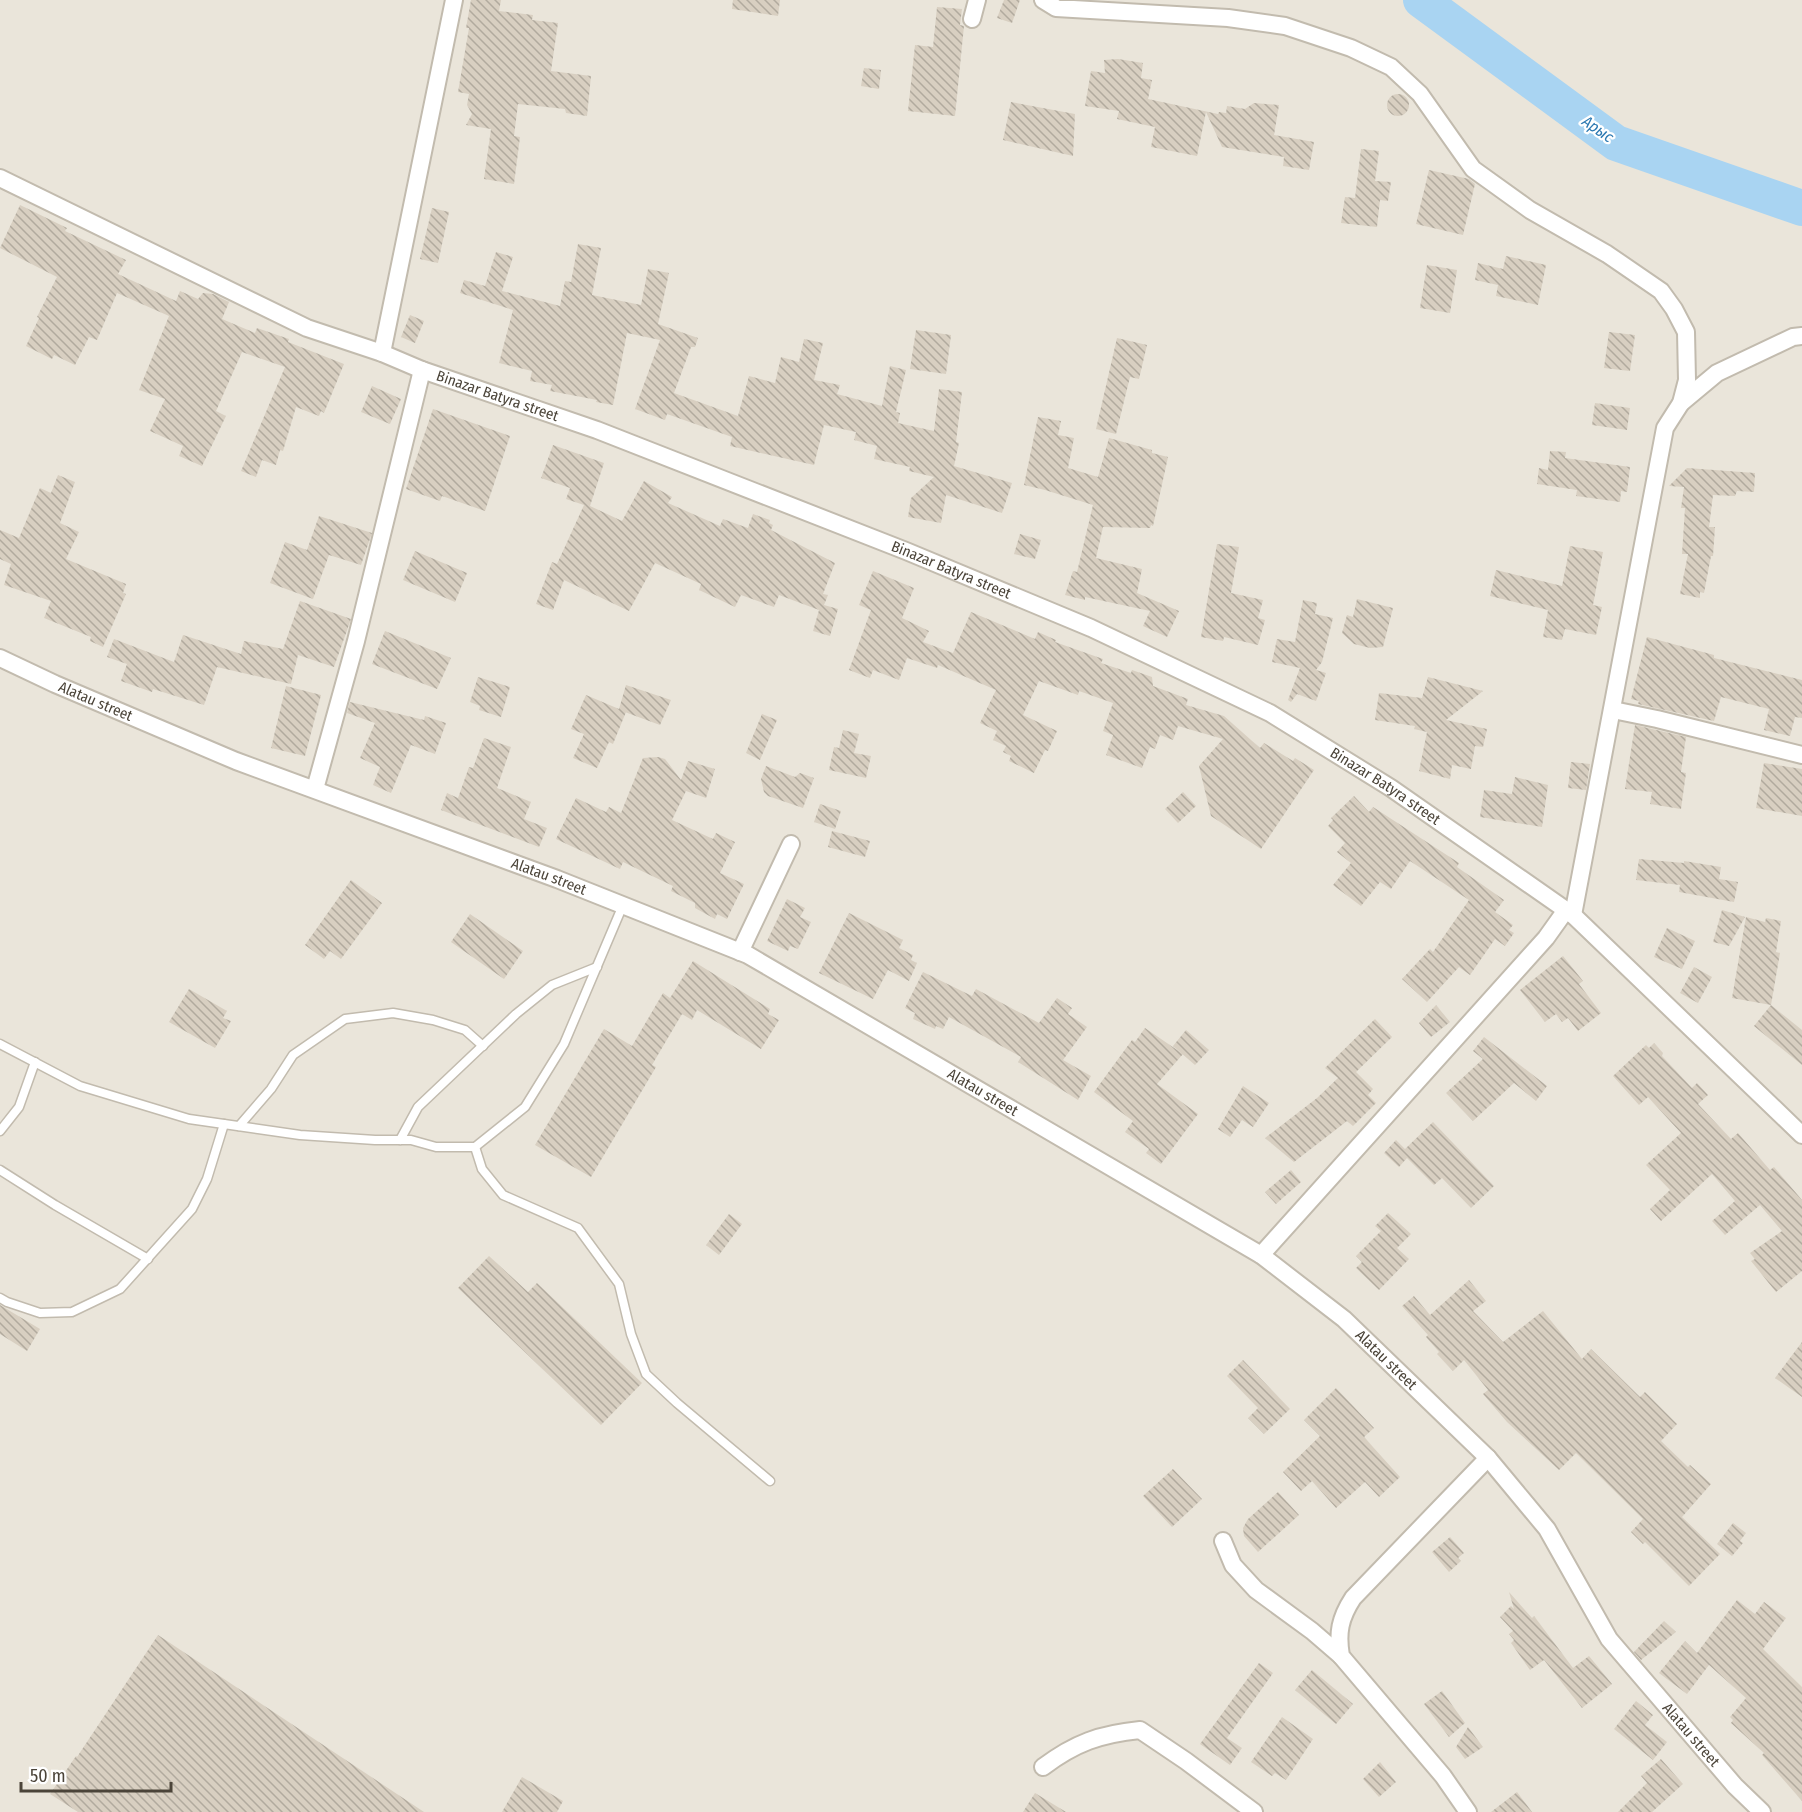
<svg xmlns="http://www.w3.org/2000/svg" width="1802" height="1812" viewBox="0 0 1802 1812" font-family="'Fira Sans Condensed',sans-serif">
<defs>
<pattern id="building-back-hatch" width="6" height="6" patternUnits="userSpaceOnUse" patternTransform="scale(1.5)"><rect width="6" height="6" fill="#d8cfc1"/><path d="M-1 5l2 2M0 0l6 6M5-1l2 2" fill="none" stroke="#b1aa9e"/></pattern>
</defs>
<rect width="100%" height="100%" fill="#f6f3ec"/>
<rect fill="#eae5da" x="0" y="0" width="1802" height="1812"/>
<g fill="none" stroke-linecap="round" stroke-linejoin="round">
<polyline stroke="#a9d4f2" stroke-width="36" points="1421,0 1616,143 1802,208"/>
</g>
<g fill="url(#building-back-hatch)">
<polygon points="471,0 501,0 499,11 533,15 532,20 558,23 551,71 591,76 587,116 566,113 565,109 518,104 514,136 520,137 514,184 484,179 491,129 466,125 472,114 467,105 469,94 458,92 469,28 466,28"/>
<polygon points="733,0 780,0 778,16 732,9"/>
<polygon points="1004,0 1020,0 1012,23 997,18"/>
<polygon points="937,7 962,9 960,25 964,26 955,116 908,111 915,45 933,47"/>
<polygon points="1118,59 1143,63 1141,78 1152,80 1148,99 1218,114 1219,112 1226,113 1227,106 1245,109 1254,103 1279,105 1274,135 1314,142 1309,170 1283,166 1284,157 1222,147 1206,112 1197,156 1151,147 1155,127 1117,119 1119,111 1085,106 1091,71 1105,73 1104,60"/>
<polygon points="864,68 881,70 879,89 861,86"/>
<circle cx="1398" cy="105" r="11"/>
<polygon points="1011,102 1075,114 1073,156 1003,140"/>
<polygon points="1361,149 1379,151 1375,181 1391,182 1388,201 1380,200 1377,227 1341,223 1345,197 1355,198"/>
<polygon points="1429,170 1469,179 1475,184 1463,235 1416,224"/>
<polygon points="20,205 67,228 65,231 126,260 118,274 176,301 180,291 198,299 203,293 213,294 229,302 222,319 255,333 257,328 289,339 288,342 344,364 324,413 321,411 319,416 296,407 283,451 280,450 276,465 262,460 256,477 241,471 285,367 242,352 216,411 226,416 202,466 179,456 183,446 150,431 165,399 139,390 169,316 117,293 97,340 89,337 75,365 54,355 52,359 26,346 39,318 37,317 57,277 0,248"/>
<polygon points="432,208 449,212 438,263 420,259"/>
<polygon points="578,244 601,248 592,295 641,305 648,269 669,273 658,324 698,338 695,347 691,347 674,393 738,416 749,376 775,383 781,357 799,362 804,339 823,343 814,380 840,385 837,394 882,406 890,366 906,370 896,412 900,413 898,423 934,431 939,389 962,392 956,442 959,443 954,466 1012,483 1002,513 946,495 941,523 908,517 911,498 934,477 909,471 910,467 874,459 877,446 854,440 856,432 824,425 814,465 730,446 732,437 667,414 665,420 635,409 660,340 627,333 613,405 596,402 597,400 550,391 552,385 530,381 532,371 499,363 513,310 460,293 464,280 485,286 496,252 513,257 502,291 560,306 565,281 571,282"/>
<polygon points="1506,256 1546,265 1538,305 1496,296 1498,285 1475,280 1478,263 1503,269"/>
<polygon points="1427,265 1457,270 1450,313 1420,308"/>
<polygon points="410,315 424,321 415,343 401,337"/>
<polygon points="916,330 951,335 946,374 910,369"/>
<polygon points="1609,332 1635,335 1630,371 1604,368"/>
<polygon points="1117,338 1147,345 1139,379 1130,377 1116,434 1096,429"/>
<polygon points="372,386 401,399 390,424 361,412"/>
<polygon points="1595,403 1630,408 1627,430 1592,425"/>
<polygon points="433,409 510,436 485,511 442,496 440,501 406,489"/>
<polygon points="1038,417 1061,421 1058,435 1074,438 1068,468 1098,477 1109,438 1152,450 1152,453 1168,457 1153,526 1151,525 1150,528 1103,527 1096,558 1142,569 1137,593 1179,611 1167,637 1143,626 1150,611 1085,597 1085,600 1065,595 1073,571 1077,572 1093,505 1045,490 1024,485"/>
<polygon points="553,445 604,463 590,506 622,521 644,481 672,497 668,503 720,526 723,519 748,528 753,514 770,520 769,523 773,525 771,530 835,563 823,594 828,595 824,605 838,609 830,636 813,631 819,610 779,595 774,607 741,595 735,607 699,590 701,584 655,563 629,611 564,580 553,610 536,604 552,562 557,564 584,505 566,499 570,488 541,478"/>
<polygon points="1550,451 1566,452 1565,458 1630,467 1627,492 1621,491 1620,502 1576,496 1577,490 1537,484 1539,468 1548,470"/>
<polygon points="1687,468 1755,473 1754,492 1737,491 1735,496 1713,495 1709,527 1715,527 1713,556 1711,556 1704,593 1700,592 1700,598 1680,594 1688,554 1682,554 1685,508 1681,508 1684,487 1669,486"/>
<polygon points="58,475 75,482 60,523 79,532 66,559 126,584 123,593 126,594 103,647 90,641 91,637 44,618 51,601 4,585 11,564 0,559 0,530 19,538 40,488 51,493"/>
<polygon points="319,516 372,533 361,565 329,555 313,599 270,583 285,542 307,550"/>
<polygon points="1020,534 1041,540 1035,559 1014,554"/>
<polygon points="1217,544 1239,547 1231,593 1263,600 1258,618 1265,620 1258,645 1224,637 1223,641 1201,637"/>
<polygon points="1570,546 1603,552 1593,605 1602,607 1596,635 1565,629 1562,640 1543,637 1548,610 1490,596 1496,570 1562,586"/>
<polygon points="415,551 467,573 455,602 403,580"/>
<polygon points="873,571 914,588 902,618 929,631 923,642 953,653 971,612 1035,639 1038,632 1056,640 1055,642 1103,659 1101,663 1131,673 1132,670 1152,677 1153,686 1188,699 1186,705 1224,716 1260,748 1264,743 1293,761 1295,758 1314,770 1261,849 1211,816 1199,766 1223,739 1178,726 1173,740 1160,735 1155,749 1150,747 1142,768 1106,755 1113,735 1103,731 1113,703 1079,691 1078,695 1039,681 1023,715 1057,731 1048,751 1045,750 1034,773 1009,761 1011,756 1003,752 1006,746 993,740 997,731 980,723 996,690 938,665 937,668 907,658 899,680 873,670 870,678 849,670 871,610 859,605"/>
<polygon points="1357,599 1393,608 1383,647 1370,648 1354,644 1342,633 1347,615 1353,617"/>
<polygon points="1303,600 1317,603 1315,614 1333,618 1322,662 1316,670 1326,673 1316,701 1297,694 1291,702 1288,700 1300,668 1272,662 1277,639 1295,642"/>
<polygon points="300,601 351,619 334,667 298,655 291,684 217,667 204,705 153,689 152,692 121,681 127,664 107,657 114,639 174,662 183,635 241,654 244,641 283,649"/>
<polygon points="385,631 451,658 437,689 372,664"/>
<polygon points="1647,637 1714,655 1714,658 1802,680 1802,718 1795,717 1790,736 1764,730 1769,709 1721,697 1714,721 1638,704 1639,701 1631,699"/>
<polygon points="478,677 510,687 501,717 479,710 480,706 470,702"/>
<polygon points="1428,677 1483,691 1446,720 1487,729 1483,747 1475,746 1471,769 1452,765 1450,779 1419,771 1427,732 1414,729 1415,726 1375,720 1379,693 1422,698"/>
<polygon points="626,685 671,700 660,725 622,711 626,712 613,744 609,742 597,768 573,758 584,734 571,729 586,695 619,709"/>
<polygon points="286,686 321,695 305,756 271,748"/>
<polygon points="350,702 424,720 425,716 446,723 435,754 411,745 391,793 373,785 380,767 360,758 375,723 347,713"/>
<polygon points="762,714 777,720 760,760 746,753"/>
<polygon points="1635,725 1686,737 1681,772 1686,773 1681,809 1650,804 1652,792 1625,789"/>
<polygon points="843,730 859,734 854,753 871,756 866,778 829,770 834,747 839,748"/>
<polygon points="484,738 511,747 497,788 531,802 524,819 547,828 539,847 441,810 447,793 458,798 469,767 473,768"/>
<polygon points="658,757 665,759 681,780 688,761 715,769 706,798 686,791 672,820 713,839 716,833 735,842 720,873 744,884 727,919 717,914 715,919 695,908 695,903 671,891 673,886 623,862 620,869 556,839 576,798 606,812 609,807 621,813 643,758"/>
<polygon points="1571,762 1590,764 1586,790 1568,788"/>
<polygon points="1764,763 1802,769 1802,816 1756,808"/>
<polygon points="766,766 795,777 800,773 814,778 803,808 768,796 764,792 761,779"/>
<polygon points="1515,777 1548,785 1542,827 1480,817 1484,790 1512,794"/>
<polygon points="1183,792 1196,806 1178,823 1165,809"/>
<polygon points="1354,796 1369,812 1373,807 1459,863 1457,867 1504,900 1495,912 1513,925 1509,930 1514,933 1505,946 1495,939 1470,975 1459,967 1427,1002 1402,979 1430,949 1433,952 1469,900 1410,861 1391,889 1380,882 1361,906 1333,885 1351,863 1337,852 1345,843 1328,826 1333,820 1331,818"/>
<polygon points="820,804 841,811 835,829 814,822"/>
<polygon points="832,831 870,841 865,857 828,847"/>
<polygon points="1639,859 1684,863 1684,861 1721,867 1719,879 1738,882 1734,902 1679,892 1680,885 1636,880"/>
<polygon points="351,880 382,903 341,959 330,951 324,959 305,945"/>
<polygon points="787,899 805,908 800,917 811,922 798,949 790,946 788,951 767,941"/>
<polygon points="1722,910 1745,917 1729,946 1713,942"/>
<polygon points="849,913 903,940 899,948 913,955 911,960 917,963 909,981 888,970 873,999 819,973"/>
<polygon points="470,914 523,951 504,979 451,942"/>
<polygon points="1746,917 1765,922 1766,918 1781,921 1776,952 1780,953 1771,1005 1732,998"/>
<polygon points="1667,928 1695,941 1682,969 1654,957"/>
<polygon points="1563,956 1583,981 1579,984 1601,1013 1578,1031 1568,1018 1562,1022 1556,1014 1545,1022 1520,990"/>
<polygon points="693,961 770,1009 768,1014 779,1020 761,1049 697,1010 692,1020 682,1014 652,1065 656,1067 591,1177 535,1145 604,1029 632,1046 663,993 670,998"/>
<polygon points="1694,967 1712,977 1698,1003 1680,993"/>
<polygon points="923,972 972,996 976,989 1039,1023 1057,998 1072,1008 1068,1014 1087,1027 1063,1060 1091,1076 1078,1100 1018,1062 1021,1057 949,1017 943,1029 936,1026 935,1029 913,1019 915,1013 905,1008"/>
<polygon points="189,989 227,1011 223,1018 231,1021 215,1048 169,1022"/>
<polygon points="1436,1005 1450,1022 1431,1037 1419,1023"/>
<polygon points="1771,1005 1802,1030 1802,1065 1754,1026"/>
<polygon points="1375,1019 1392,1037 1356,1072 1373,1089 1368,1095 1376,1103 1353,1126 1347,1121 1294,1162 1265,1138 1317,1098 1338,1078 1325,1068"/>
<polygon points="1145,1028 1183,1054 1157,1084 1198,1114 1161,1164 1146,1153 1149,1149 1125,1132 1133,1121 1094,1092 1132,1040 1135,1042"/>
<polygon points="1186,1030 1209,1050 1195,1065 1173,1046"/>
<polygon points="1484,1037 1547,1086 1536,1101 1514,1083 1473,1121 1446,1093 1483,1059 1473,1051"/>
<polygon points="1654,1043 1663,1053 1662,1056 1692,1088 1697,1083 1708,1095 1698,1104 1731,1139 1738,1133 1770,1170 1774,1167 1802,1200 1802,1271 1776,1292 1751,1261 1755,1259 1750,1253 1782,1231 1760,1205 1725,1235 1712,1221 1735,1201 1712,1174 1661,1221 1650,1209 1670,1190 1646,1165 1681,1133 1648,1097 1639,1105 1613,1076 1646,1045 1649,1048"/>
<polygon points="1243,1086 1269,1103 1253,1127 1242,1120 1230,1137 1218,1129"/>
<polygon points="1433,1122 1494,1186 1471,1208 1442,1178 1434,1185 1407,1158 1399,1167 1384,1153 1396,1140 1405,1149"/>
<polygon points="1291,1170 1301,1182 1276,1204 1265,1192"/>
<polygon points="1388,1213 1411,1234 1397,1248 1409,1259 1379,1290 1356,1268 1362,1262 1356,1256 1381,1231 1375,1226"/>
<polygon points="729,1214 742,1224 719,1255 706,1245"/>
<polygon points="489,1256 528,1292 537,1283 642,1383 601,1425 458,1288"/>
<polygon points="1469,1280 1486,1301 1473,1311 1503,1342 1543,1311 1582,1359 1591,1349 1640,1397 1645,1392 1677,1424 1661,1441 1688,1467 1690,1465 1711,1484 1682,1517 1720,1554 1689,1586 1645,1542 1643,1544 1631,1532 1643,1519 1576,1453 1559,1470 1507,1422 1483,1394 1488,1390 1464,1360 1453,1371 1437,1354 1439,1352 1426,1337 1428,1335 1402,1306 1414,1296 1430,1315"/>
<polygon points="0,1305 40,1329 27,1351 0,1334"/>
<polygon points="1802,1342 1802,1397 1775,1378"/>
<polygon points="1243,1360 1290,1409 1264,1434 1248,1418 1258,1408 1227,1376"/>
<polygon points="1336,1388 1374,1428 1364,1437 1400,1477 1379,1497 1365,1482 1336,1508 1312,1481 1301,1491 1283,1472 1320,1436 1304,1420"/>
<polygon points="1173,1469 1202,1499 1172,1527 1143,1496"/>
<polygon points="1278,1492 1299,1515 1258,1552 1244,1536 1243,1528 1248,1519"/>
<polygon points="1733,1523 1746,1533 1740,1541 1743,1543 1732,1556 1717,1544"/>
<polygon points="1450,1537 1464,1553 1458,1558 1461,1561 1449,1572 1432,1552"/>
<polygon points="1509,1592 1532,1618 1534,1616 1573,1668 1589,1656 1612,1684 1582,1708 1544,1660 1530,1670 1511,1643 1514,1640 1509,1634 1513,1631 1500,1617 1511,1606 1514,1609"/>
<polygon points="1737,1600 1755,1614 1764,1602 1786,1618 1763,1649 1802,1687 1802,1801 1762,1755 1764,1753 1731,1723 1733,1720 1730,1717 1746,1698 1709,1665 1687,1694 1659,1673 1685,1641 1697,1653"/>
<polygon points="1664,1621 1676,1632 1641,1660 1634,1652"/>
<polygon points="158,1635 424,1812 78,1812 50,1794 76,1756 77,1757"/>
<polygon points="1259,1663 1273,1673 1227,1738 1242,1748 1230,1765 1200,1744"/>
<polygon points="1312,1670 1353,1704 1336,1724 1295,1690"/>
<polygon points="1442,1691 1465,1723 1449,1737 1424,1704"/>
<polygon points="1636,1701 1653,1715 1645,1725 1667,1742 1653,1760 1614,1729"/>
<polygon points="1282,1717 1313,1739 1286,1780 1275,1773 1272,1776 1251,1762"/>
<polygon points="1468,1727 1483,1747 1465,1759 1456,1747"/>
<polygon points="1661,1759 1683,1784 1652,1812 1618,1812 1647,1783 1641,1776"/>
<polygon points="1380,1762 1396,1782 1379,1797 1363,1779"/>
<polygon points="522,1777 563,1801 557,1812 502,1812"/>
<polygon points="1517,1792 1532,1812 1491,1812"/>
<polygon points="1035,1793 1066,1812 1023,1812"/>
</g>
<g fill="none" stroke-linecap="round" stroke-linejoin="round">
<defs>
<g id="service">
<polyline points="0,1044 80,1086 189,1119 300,1135 375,1140 411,1140 436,1147 475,1147 525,1107 564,1044 623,905"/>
<polyline points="239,1126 271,1089 293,1055 345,1019 393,1013 433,1020 465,1030 483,1046"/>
<polyline points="0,1131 19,1107 35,1062"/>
<polyline points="400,1140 418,1107 516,1014 552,985 597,967"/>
<polyline points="475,1147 482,1169 503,1195 578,1228 619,1284 631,1334 646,1374 677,1403 770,1481"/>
<polyline points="0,1170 55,1205 148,1259"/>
<polyline points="0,1298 7,1302 40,1313 72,1312 120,1289 192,1209 207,1179 224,1124"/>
</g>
<g id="minor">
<polyline points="1043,0 1056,8 1228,18 1285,26 1351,48 1391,67 1420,94 1473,169 1530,210 1607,254 1661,291 1674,309 1686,332 1687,380 1681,403 1665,428 1573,915"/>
<polyline points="972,19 977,0"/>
<path id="s1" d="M 0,178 L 307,328 L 382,353 L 422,370 L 597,430 L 906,551 L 1091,628 L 1270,713 L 1391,788 L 1573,915 L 1802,1135"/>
<polyline points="382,353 454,0"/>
<polyline points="1681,403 1717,373 1793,337 1802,336"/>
<path id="s2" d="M 0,658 L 55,684 L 236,761 L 557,879 L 748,955 L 1261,1255 L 1344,1319 L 1488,1458 L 1547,1529 L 1609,1639 L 1735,1786 L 1762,1812"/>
<polyline points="1613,710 1657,719 1802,755"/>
<polyline points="315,789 356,641 422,370"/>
<polyline points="740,952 791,844"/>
<polyline points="1261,1255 1546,938 1566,910"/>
<polyline points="1223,1541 1233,1565 1256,1590 1312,1631 1341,1656"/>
<path d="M 1043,1767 C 1075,1743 1100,1734 1140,1730 L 1186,1761 L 1254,1812"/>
<path d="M 1468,1812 L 1443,1776 L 1341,1656 C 1337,1633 1340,1618 1353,1598 L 1488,1458"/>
</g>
</defs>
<use href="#service" stroke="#c2bbae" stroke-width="11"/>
<use href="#minor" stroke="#c2bbae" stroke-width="20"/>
<use href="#service" stroke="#fff" stroke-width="8"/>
<use href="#minor" stroke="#fff" stroke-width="16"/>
</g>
<g text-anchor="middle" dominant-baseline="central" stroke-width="4.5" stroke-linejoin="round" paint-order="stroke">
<g font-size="15" fill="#4b4439" stroke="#fff">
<text stroke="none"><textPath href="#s1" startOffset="544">Binazar Batyra street</textPath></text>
<text stroke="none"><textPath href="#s1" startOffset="1030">Binazar Batyra street</textPath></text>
<text stroke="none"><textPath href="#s2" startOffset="105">Alatau street</textPath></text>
<text stroke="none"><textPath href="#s1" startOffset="1516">Binazar Batyra street</textPath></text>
<text stroke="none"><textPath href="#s2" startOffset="591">Alatau street</textPath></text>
<text stroke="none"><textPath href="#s2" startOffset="1077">Alatau street</textPath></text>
<text stroke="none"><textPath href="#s2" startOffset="1563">Alatau street</textPath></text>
<text stroke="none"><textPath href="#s2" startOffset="2049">Alatau street</textPath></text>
</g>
<g font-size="16" font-style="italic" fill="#2e7ab2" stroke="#fff">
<text transform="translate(1598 129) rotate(35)">Арыс</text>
</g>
</g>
<path d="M21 1782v9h150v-9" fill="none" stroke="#4b4439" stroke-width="3"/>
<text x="30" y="1782" font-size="18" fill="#4b4439" stroke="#ffffff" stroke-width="4.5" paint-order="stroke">50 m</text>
</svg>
